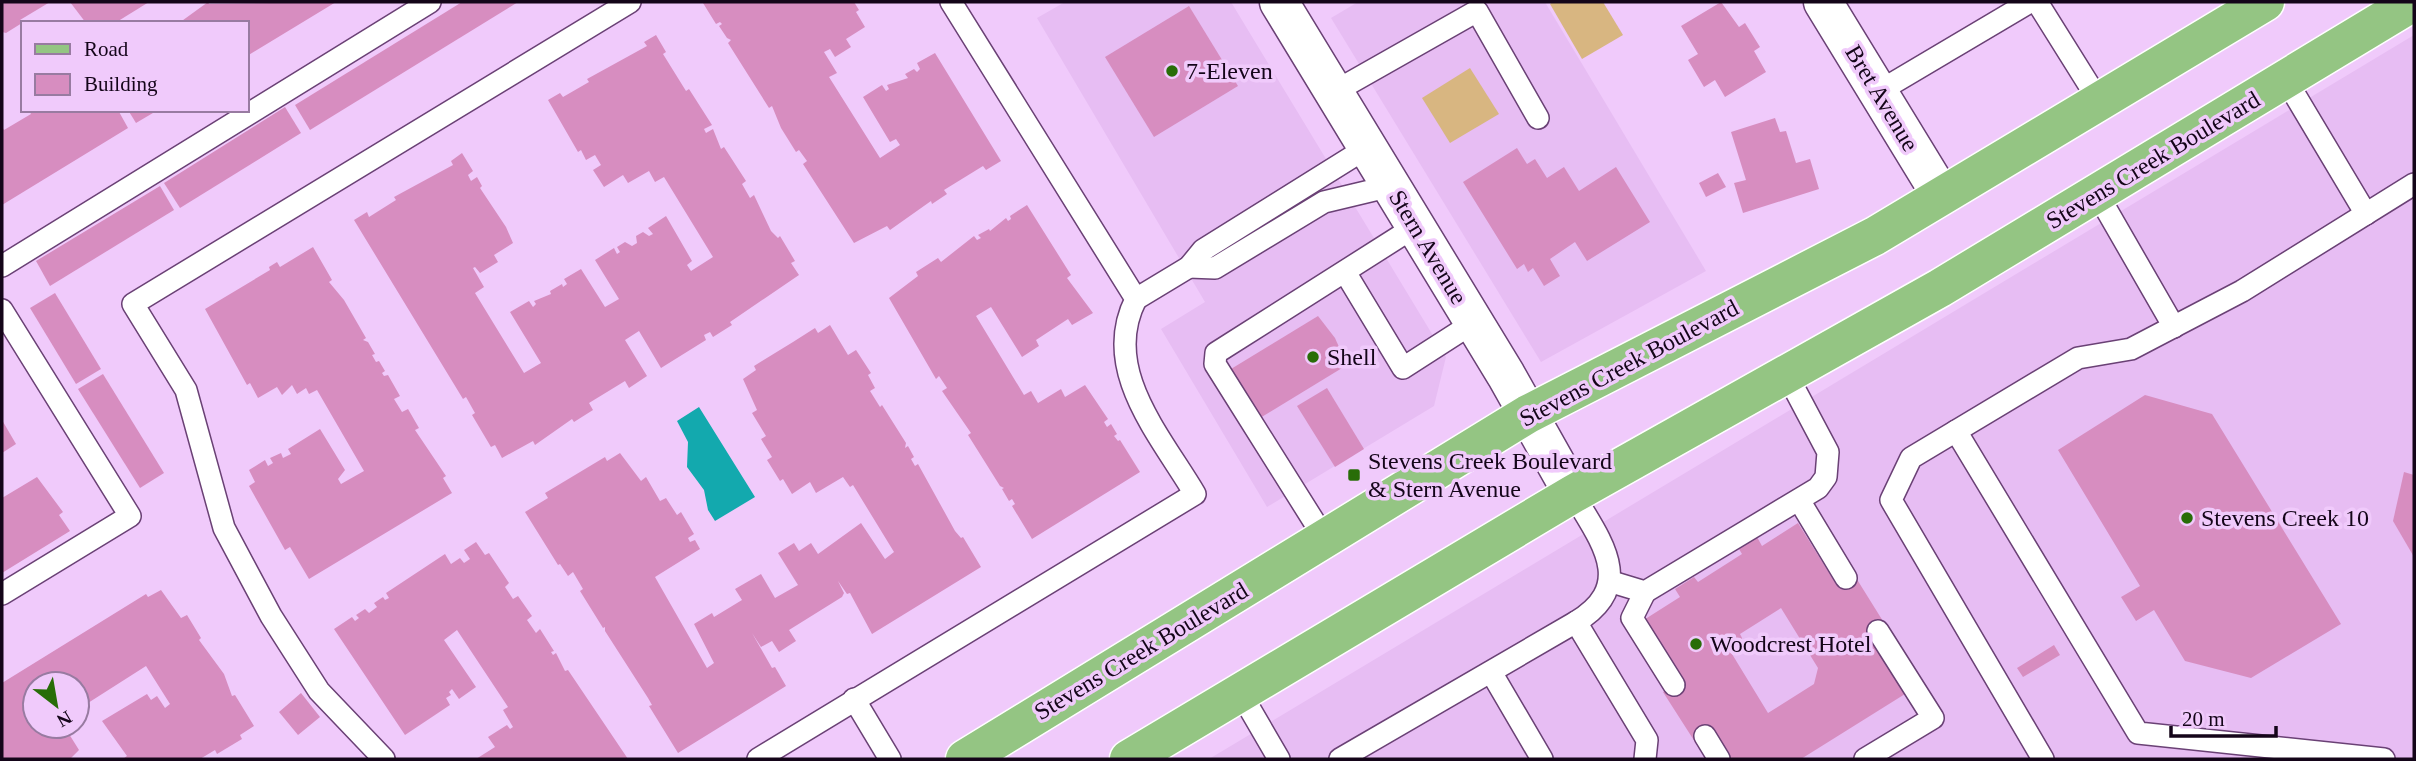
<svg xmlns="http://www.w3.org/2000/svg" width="2416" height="761" viewBox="0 0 2416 761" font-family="'Times New Roman',serif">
<rect width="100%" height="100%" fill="#f0cafb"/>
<g fill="#e7bdf3">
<polygon points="1065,2 1231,2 1446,357 1434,406 1267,507 1161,329 1205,302 1037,18"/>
<polygon points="1358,2 1545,2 1706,271 1541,362 1331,18"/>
<polygon points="2414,35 2414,759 1209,759"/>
</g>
<g fill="#d8b681">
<polygon points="1553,2 1603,2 1623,35 1582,59 1550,4"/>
<polygon points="1470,68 1499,114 1450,143 1422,98"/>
</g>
<polygon fill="#13a9ae" points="699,407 755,497 715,521 708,510 704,490 687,467 688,442 677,421"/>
<g fill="#d78dc0" fill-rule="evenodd">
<polygon points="2,2 50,2 20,20 22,23 6,33 2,32"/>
<polygon points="70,2 149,2 115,23 86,23"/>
<polygon points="208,2 209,4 336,2 247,56 247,23 179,23"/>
<polygon points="462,2 518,2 310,130 295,105"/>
<polygon points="854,2 859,10 856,12 865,27 846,39 851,47 835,57 830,49 824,52 837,73 829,77 880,158 900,145 896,139 890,142 863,97 882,85 886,91 889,89 887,85 908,78 905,74 914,69 917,72 920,69 917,63 935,53 1001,161 986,170 983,166 944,190 947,194 932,204 931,201 890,230 887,226 854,243 803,164 807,161 799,150 796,152 781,128 772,106 769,108 728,43 731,40 727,38 719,26 722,24 720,22 716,24 703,3"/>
<polygon points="1721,2 1739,27 1745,23 1760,47 1754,51 1766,72 1725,97 1715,80 1704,87 1688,60 1698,54 1681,26"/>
<polygon points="1189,6 1238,86 1154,137 1105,57"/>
<polygon points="656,35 666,52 663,54 686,91 689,89 712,125 704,129 706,133 713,129 721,149 724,147 746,181 742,184 750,198 754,195 771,231 778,238 780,236 795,261 791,263 799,275 730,322 732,325 713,337 710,332 704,335 706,340 661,368 639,331 625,340 647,376 629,388 625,381 589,403 593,410 574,422 572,419 535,445 533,441 502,458 495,445 491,447 472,415 475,413 466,397 463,399 354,220 367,212 369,217 396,200 394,197 453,165 451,161 462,153 473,171 468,175 471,181 477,177 482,186 480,188 506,227 513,243 494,255 498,262 480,273 475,267 473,268 484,287 475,293 524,373 541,363 510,312 529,301 533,307 536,304 534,301 551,294 550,291 562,284 563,287 567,284 564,279 581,269 605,307 619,299 595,260 614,248 617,254 620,252 617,247 625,242 632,246 637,243 636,236 643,232 649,236 653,234 648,228 666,216 692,261 687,265 691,271 713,257 664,177 655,182 649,171 628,183 623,175 604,187 593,170 601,165 595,155 586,160 581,150 578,152 548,100 560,93 563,97 589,82 587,79 647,46 644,42"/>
<polygon points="285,107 301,133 180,208 164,183"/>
<polygon points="29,110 118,110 128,128 2,205 2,127 4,130 31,114"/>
<polygon points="128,110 158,110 136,123"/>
<polygon points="1775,118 1780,132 1786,131 1796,163 1810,159 1819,189 1743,213 1734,183 1746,180 1731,132"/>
<polygon points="1517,148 1527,164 1535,159 1547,178 1564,167 1579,191 1616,167 1650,222 1587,261 1575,242 1550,259 1560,276 1544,286 1533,268 1528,272 1524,264 1517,269 1463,182"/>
<polygon points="1718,173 1726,187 1706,197 1699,183"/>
<polygon points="160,186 174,210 50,286 36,261"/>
<polygon points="1027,205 1071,275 1067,278 1093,313 1072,325 1068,319 1036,340 1039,346 1022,357 991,307 976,316 1024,395 1031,391 1038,403 1061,389 1065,397 1085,385 1108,419 1104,422 1107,427 1111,424 1117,434 1114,436 1118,441 1120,440 1140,472 1032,539 1012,506 1015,504 1012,499 1009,501 1002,489 1004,488 1000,486 968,435 971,433 942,391 947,388 939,376 936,379 889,298 918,276 916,272 938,258 941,262 974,236 977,240 981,238 978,235 989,229 990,231 1006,218 1008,221 1011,219 1010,216"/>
<polygon points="313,247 332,280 329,282 344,300 366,338 363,340 368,342 375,354 372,355 376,362 379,361 385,371 382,373 384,376 388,375 400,396 394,399 402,412 408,409 419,428 415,430 446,476 443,478 452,493 309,579 290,547 285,550 249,486 255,482 249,470 265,460 268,466 273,463 270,458 281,453 283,458 291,454 288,449 320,429 345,470 338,479 341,484 364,471 317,390 309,394 306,388 297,394 292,385 282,395 277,387 258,398 250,383 247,385 205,309 270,270 269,267 277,262 280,267"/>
<polygon points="55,293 101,369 76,384 30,308"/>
<polygon points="1318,316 1335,338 1347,365 1260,418 1231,369"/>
<polygon points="830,325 848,355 856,350 871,373 868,375 875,388 870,391 880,407 882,405 906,443 905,448 908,446 914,457 911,459 915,466 918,464 955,531 961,538 963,537 981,567 872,634 850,593 847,594 838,581 844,593 842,597 789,630 796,641 779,652 772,641 761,647 752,633 772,668 775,667 786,686 678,753 649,706 652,705 648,698 605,631 605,627 603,628 580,591 583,589 573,572 568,576 560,564 558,565 525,512 548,498 545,493 605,457 607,461 620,453 641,481 646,477 660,501 666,498 677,515 681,512 694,534 688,538 690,542 695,540 700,549 655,577 707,668 714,663 694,624 712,613 714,617 742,600 735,589 761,574 775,598 798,585 778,553 794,543 799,551 811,543 818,554 861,523 885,559 894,552 853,485 850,487 843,477 816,493 810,482 792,494 783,479 780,481 767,460 772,457 761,439 766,436 752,413 757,410 743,379 756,370 754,366 793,342 815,328 818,333"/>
<polygon points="103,374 164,473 140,488 78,389"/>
<polygon points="1327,388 1364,449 1335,467 1297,406"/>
<polygon points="2145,395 2212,414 2341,624 2251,678 2185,661 2154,610 2136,621 2121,597 2140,586 2058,450"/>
<polygon points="2,420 16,444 2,453"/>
<polygon points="2404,472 2414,475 2414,557 2393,521"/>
<polygon points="37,477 63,512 59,515 70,531 2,573 2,498"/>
<path d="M 1798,523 L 1836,584 L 1853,573 L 1886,626 L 1869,636 L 1905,694 L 1801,759 L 1724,759 L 1705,736 L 1695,742 L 1663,692 L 1677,684 L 1639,623 L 1680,597 L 1675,589 L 1694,577 L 1698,582 L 1742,554 L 1739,549 L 1757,537 L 1762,546 ZM 1781,608 L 1818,668 L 1814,684 L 1768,713 L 1732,654 L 1739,650 L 1742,638 L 1740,634 Z"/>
<polygon points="476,542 485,555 489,553 509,583 505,587 513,599 518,596 532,616 527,620 536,633 540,629 554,651 551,652 553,655 556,653 565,671 568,670 628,759 476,759 495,747 488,737 507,725 510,729 513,727 503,710 508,707 457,630 444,640 476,687 459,699 452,689 449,692 451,695 446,698 450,705 405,735 334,629 352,617 355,621 359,618 356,615 365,609 369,613 377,607 374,603 383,597 385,600 389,598 386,593 445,554 451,564 460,558 464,563 470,559 464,550"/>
<polygon points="161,590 181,618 187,615 201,638 199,640 224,674 232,696 235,695 254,726 240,735 242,739 217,754 215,750 200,759 123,759 127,756 102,721 147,694 151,700 157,696 165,708 170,704 146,666 77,710 77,684 35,684 35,726 64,726 79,750 70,759 2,759 2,683 146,594 148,597"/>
<polygon points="2054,645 2060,655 2023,677 2017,668"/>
<polygon points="301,693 320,717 298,735 279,712"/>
</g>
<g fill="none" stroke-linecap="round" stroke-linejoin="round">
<defs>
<g id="lane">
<polyline points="2037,2 2099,101"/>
<polyline points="2286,80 2366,214"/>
<polyline points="1334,92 1477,11 1538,118"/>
<polyline points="1878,92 2030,2"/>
<polyline points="2098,195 2174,327"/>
<polyline points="2,266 430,2"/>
<polyline points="1189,267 1215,268 1324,202 1391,186"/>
<polyline points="1345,272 1403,368 1473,323"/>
<polyline points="1136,299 1189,267 1203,250 1368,147"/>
<polyline points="2,310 130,516 2,594"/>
<polyline points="1956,431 2138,733 2384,759"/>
<path d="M 1573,494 C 1601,541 1637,585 1576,622 L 1647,740 L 1645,759"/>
<polyline points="1799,500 1846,578"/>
<polyline points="1325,539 1215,364 1216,353 1416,226"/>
<polyline points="1612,582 1645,592 1818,488 1826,477 1828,452 1786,373"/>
<polyline points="1645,592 1632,618 1674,685"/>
<polyline points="1491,672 1542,759"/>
<polyline points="1240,692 1279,759"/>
<polyline points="854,699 890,759"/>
<polyline points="1705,736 1719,759"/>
<polyline points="384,759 319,691 271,616 224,528 186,390 133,304 630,2"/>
<path d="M 758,759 L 1195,494 C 1160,435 1100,369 1136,299 L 951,2"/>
<polyline points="1340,759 1576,622"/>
<polyline points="1865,759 1933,718 1878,631"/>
<polyline points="2043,759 1891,500 1911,458 2078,358 2131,349 2242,291 2414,184"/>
</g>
<g id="street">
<polyline points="1279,2 1506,375 1573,494"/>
<polyline points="1823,2 1941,195"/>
</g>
<g id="primary">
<polyline points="965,759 1528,414 1875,236 2265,2"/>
<polyline points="1129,759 1573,494 1940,288 2413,2"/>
</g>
</defs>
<use href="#lane" stroke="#6a4175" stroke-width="24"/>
<use href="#street" stroke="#6a4175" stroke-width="41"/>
<use href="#primary" stroke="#fff" stroke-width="41"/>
<use href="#lane" stroke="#fff" stroke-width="21"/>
<use href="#street" stroke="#fff" stroke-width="38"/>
<use href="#primary" stroke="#94c583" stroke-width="38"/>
</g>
<g fill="#286d08" stroke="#f0cafb" stroke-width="2.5">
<circle cx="1172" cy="71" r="7"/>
<circle cx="1313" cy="357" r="7"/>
<rect x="1347" y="468" width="14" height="14" rx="3.5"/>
<circle cx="2187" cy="518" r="7"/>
<circle cx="1696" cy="644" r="7"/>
</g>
<g text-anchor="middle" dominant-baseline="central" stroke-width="7" stroke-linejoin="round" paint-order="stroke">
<g font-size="24" fill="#140519" stroke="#f0cafb" text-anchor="start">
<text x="1186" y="71">7-Eleven</text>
<text x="1327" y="357">Shell</text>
<text x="1368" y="461">Stevens Creek Boulevard<tspan x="1368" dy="28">&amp; Stern Avenue</tspan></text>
<text x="2201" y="518">Stevens Creek 10</text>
<text x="1710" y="644">Woodcrest Hotel</text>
</g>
<g font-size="24" fill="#140519" stroke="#f0cafb">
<text transform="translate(1882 98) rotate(59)">Bret Avenue</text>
<text transform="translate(2153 160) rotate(-31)">Stevens Creek Boulevard</text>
<text transform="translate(1428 247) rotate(59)">Stern Avenue</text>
<text transform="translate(1629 363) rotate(-28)">Stevens Creek Boulevard</text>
<text transform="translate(1141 651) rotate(-31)">Stevens Creek Boulevard</text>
</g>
</g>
<rect width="2416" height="761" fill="none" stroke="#140519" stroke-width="7"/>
<rect x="21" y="21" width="228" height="91" fill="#f0cafb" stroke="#987ba1" stroke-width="2"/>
<rect x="35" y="44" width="35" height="10" fill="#94c583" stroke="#987ba1" stroke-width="2"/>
<text x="84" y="56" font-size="21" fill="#140519">Road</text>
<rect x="35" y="74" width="35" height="21" fill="#d78dc0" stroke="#987ba1" stroke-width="2"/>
<text x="84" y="91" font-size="21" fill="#140519">Building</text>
<g transform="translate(56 705) rotate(149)"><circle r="33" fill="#f0cafb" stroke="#987ba1" stroke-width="2"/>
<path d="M0-5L12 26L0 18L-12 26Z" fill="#286d08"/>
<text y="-10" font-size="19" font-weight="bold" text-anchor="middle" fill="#140519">N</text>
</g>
<path d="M2171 726v10h105v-10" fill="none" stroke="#140519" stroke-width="3.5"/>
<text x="2182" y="726" font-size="21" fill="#140519" stroke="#f0cafb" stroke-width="5" paint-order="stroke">20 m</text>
</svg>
